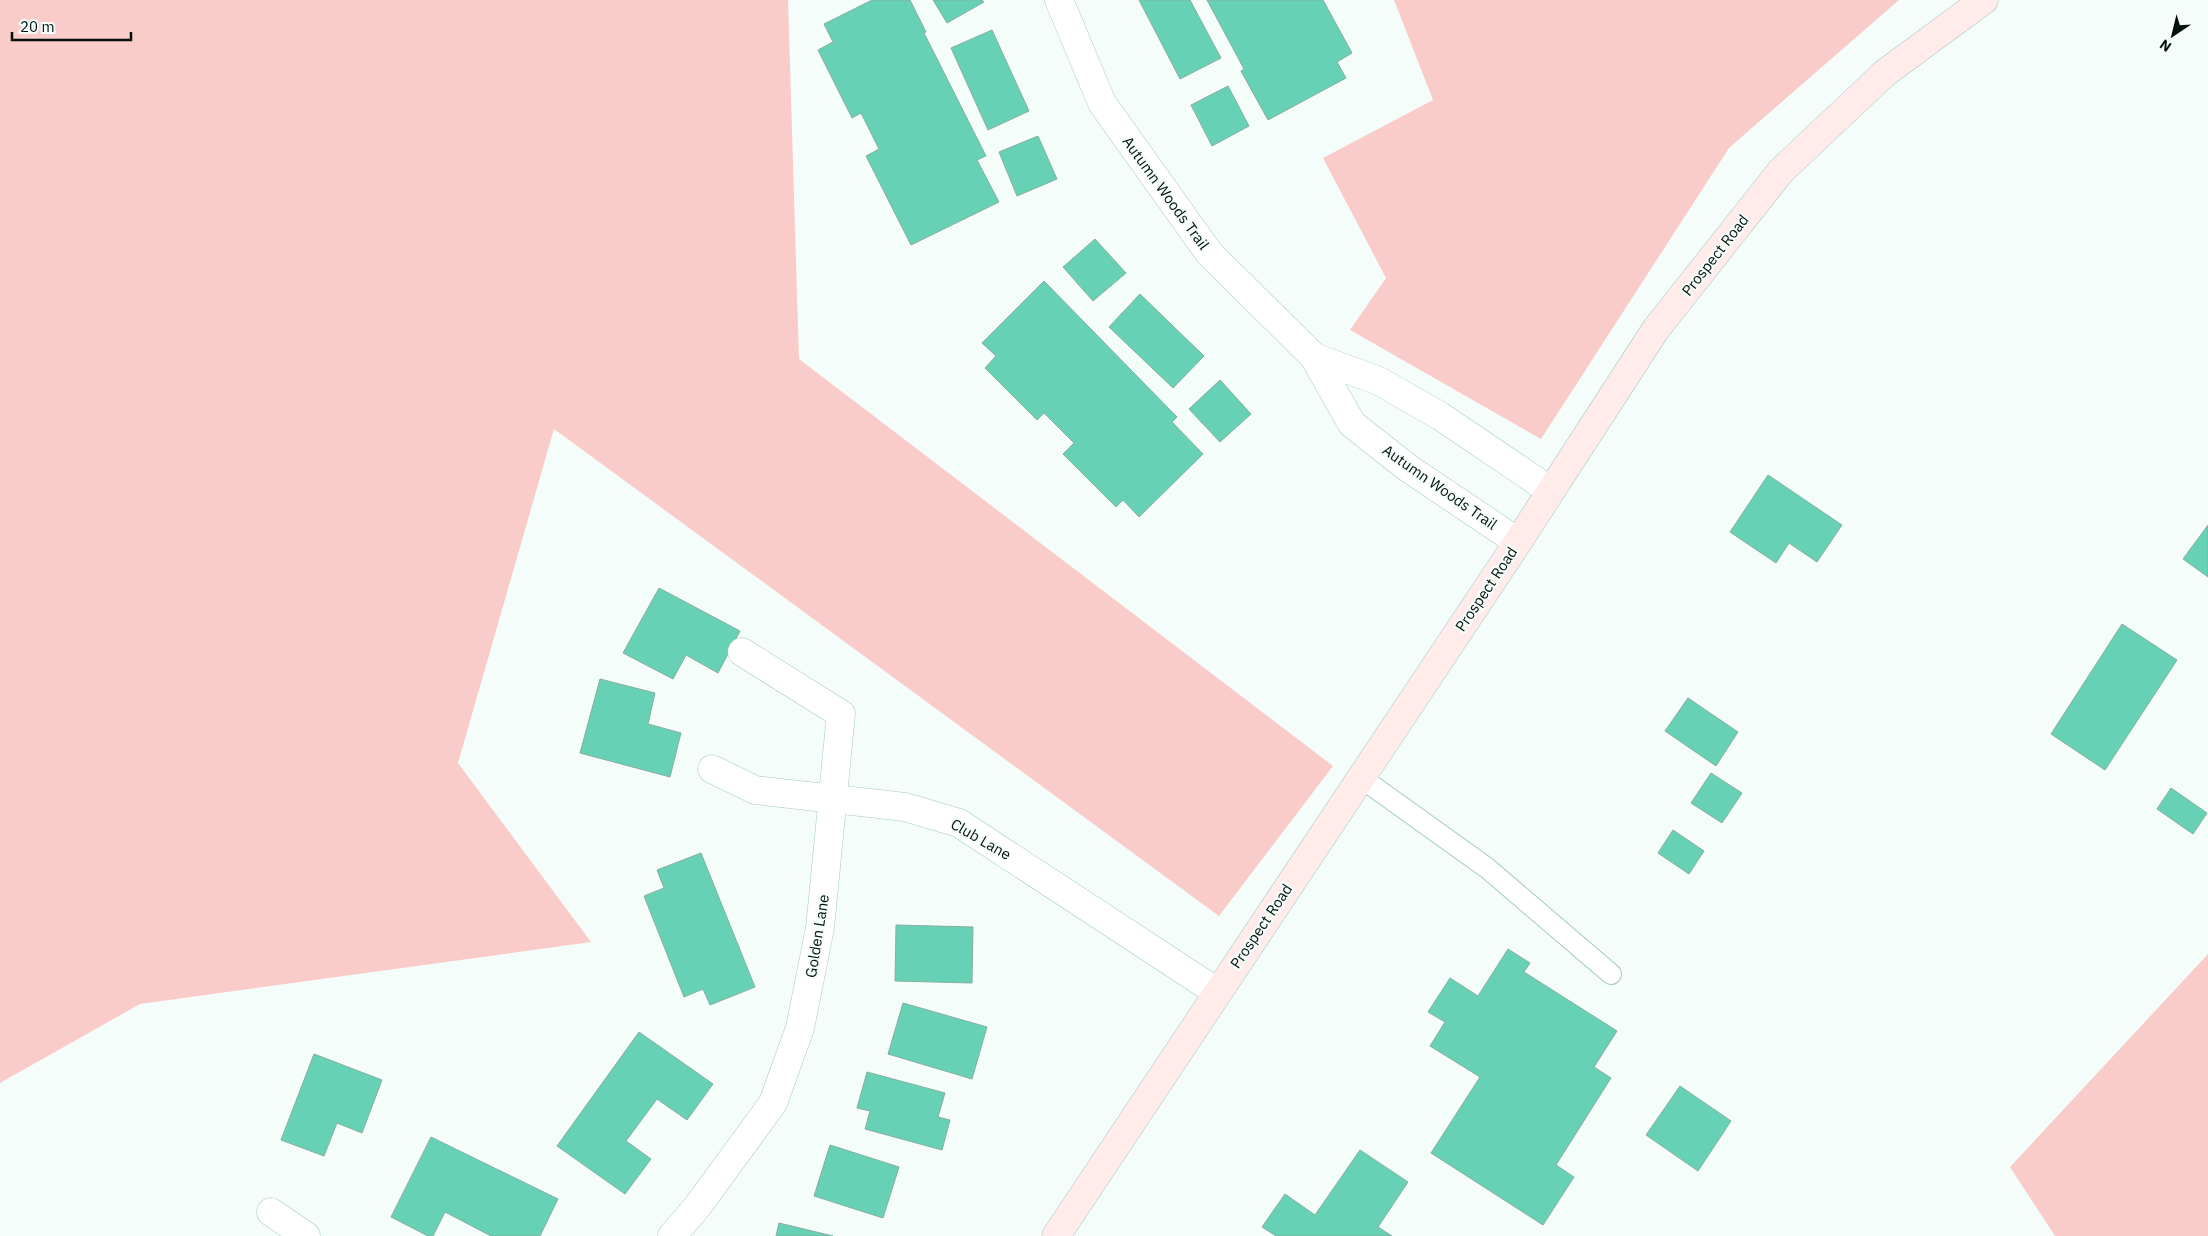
<svg xmlns="http://www.w3.org/2000/svg" width="2208" height="1236" viewBox="0 0 2208 1236" font-family="'IBM Plex Sans',sans-serif">
<rect width="100%" height="100%" fill="#f5fdfb"/>
<g fill="#f9ccc9">
<polygon points="0,0 788,0 799,359 1333,766 1219,916 554,429 458,763 591,942 140,1004 0,1083"/>
<polygon points="1394,0 1899,0 1729,148 1541,439 1350,330 1386,278 1323,158 1433,100"/>
<polygon points="2208,954 2208,1236 2055,1236 2010,1167"/>
</g>
<g fill="#66d1b4" stroke="#86aea2">
<polygon points="872,0 910,0 926,32 924,33 986,156 977,160 999,202 911,245 866,156 879,149 861,113 852,118 818,50 833,42 824,24"/>
<polygon points="933,0 982,0 984,2 947,23"/>
<polygon points="1139,0 1190,0 1221,58 1180,79"/>
<polygon points="1207,0 1323,0 1352,53 1337,62 1346,78 1268,120 1241,71 1244,69"/>
<polygon points="992,30 1029,111 988,130 951,48"/>
<polygon points="1228,86 1249,126 1212,146 1191,105"/>
<polygon points="1038,136 1057,179 1017,196 999,152"/>
<polygon points="1095,239 1126,273 1093,301 1063,267"/>
<polygon points="1044,281 1177,417 1172,422 1203,454 1139,517 1123,500 1116,507 1063,454 1074,443 1044,413 1037,420 985,368 996,356 982,343"/>
<polygon points="1140,294 1204,356 1173,388 1109,327"/>
<polygon points="1220,380 1251,414 1220,442 1189,409"/>
<polygon points="1768,475 1842,525 1817,562 1789,543 1776,563 1730,532"/>
<polygon points="2208,525 2208,577 2183,559"/>
<polygon points="659,588 740,631 718,673 686,655 673,679 623,653"/>
<polygon points="2122,624 2177,660 2105,770 2051,734"/>
<polygon points="600,679 655,693 648,724 681,733 670,777 580,753"/>
<polygon points="1688,698 1738,732 1716,766 1665,731"/>
<polygon points="1711,773 1742,793 1722,823 1691,803"/>
<polygon points="2171,788 2207,813 2193,834 2157,809"/>
<polygon points="1673,830 1704,851 1689,874 1658,853"/>
<polygon points="701,853 755,987 710,1005 703,989 684,997 644,896 664,888 657,870"/>
<polygon points="896,925 973,927 972,983 895,981"/>
<polygon points="1508,949 1530,963 1524,972 1617,1031 1594,1067 1611,1078 1556,1165 1574,1177 1543,1225 1431,1153 1480,1077 1430,1046 1445,1022 1428,1012 1450,978 1478,996"/>
<polygon points="903,1003 987,1027 972,1079 888,1054"/>
<polygon points="639,1032 713,1084 687,1120 657,1099 626,1141 651,1159 625,1194 557,1146"/>
<polygon points="314,1054 382,1080 362,1133 337,1123 324,1156 281,1140"/>
<polygon points="867,1072 945,1093 938,1117 950,1120 942,1150 865,1129 870,1111 857,1108"/>
<polygon points="1680,1086 1731,1121 1698,1171 1646,1135"/>
<polygon points="431,1137 558,1199 540,1236 491,1236 445,1212 433,1236 428,1236 391,1217"/>
<polygon points="830,1145 899,1167 883,1218 814,1196"/>
<polygon points="1360,1150 1408,1182 1378,1227 1392,1236 1276,1236 1262,1227 1285,1194 1315,1215"/>
<polygon points="779,1223 833,1236 776,1236"/>
</g>
<g fill="none" stroke-linecap="round" stroke-linejoin="round">
<defs>
<polyline id="service" points="1360,777 1487,868 1611,974"/>
<g id="minor">
<polyline points="1059,0 1102,103 1209,253 1314,357 1352,424 1408,468 1518,542"/>
<polyline points="1314,357 1379,381 1440,416 1551,491"/>
<polyline points="712,769 755,790 905,807 959,823 1217,992"/>
<polyline points="271,1212 306,1236"/>
<polyline points="672,1236 697,1207 773,1103 800,1028 820,928 841,714 742,652"/>
</g>
<polyline id="secondary" points="1056,1236 1518,542 1656,329 1781,171 1885,73 1984,0"/>
</defs>
<use href="#service" stroke="#a2cbbe" stroke-width="22"/>
<use href="#minor" stroke="#a2cbbe" stroke-width="29"/>
<use href="#secondary" stroke="#a2cbbe" stroke-width="29"/>
<use href="#service" stroke="#fff" stroke-width="20"/>
<use href="#minor" stroke="#fff" stroke-width="28"/>
<use href="#secondary" stroke="#ffebe9" stroke-width="28"/>
</g>
<g text-anchor="middle" dominant-baseline="central" stroke-width="4.5" stroke-linejoin="round" paint-order="stroke">
<g font-size="15" fill="#03110d" stroke="#f5fdfb">
<text transform="translate(1166 193) rotate(54)">Autumn Woods Trail</text>
<text transform="translate(1715 255) rotate(-52)">Prospect Road</text>
<text transform="translate(1440 487) rotate(35)">Autumn Woods Trail</text>
<text transform="translate(1486 589) rotate(-56)">Prospect Road</text>
<text transform="translate(981 839) rotate(30)">Club Lane</text>
<text transform="translate(1261 926) rotate(-56)">Prospect Road</text>
<text transform="translate(817 936) rotate(-81)">Golden Lane</text>
</g>
</g>
<g transform="translate(2173 35) rotate(215)" stroke="#f5fdfb" stroke-width="4" paint-order="stroke">
<path d="M0-4L9 19L0 12L-9 19Z" fill="#03110d"/>
<text y="-8" font-size="14" font-weight="bold" text-anchor="middle" fill="#03110d">N</text>
</g>
<path d="M12 32v8h119v-8" fill="none" stroke="#03110d" stroke-width="2.5"/>
<text x="20" y="32" font-size="15" fill="#03110d" stroke="#f5fdfb" stroke-width="4" paint-order="stroke">20 m</text>
</svg>
